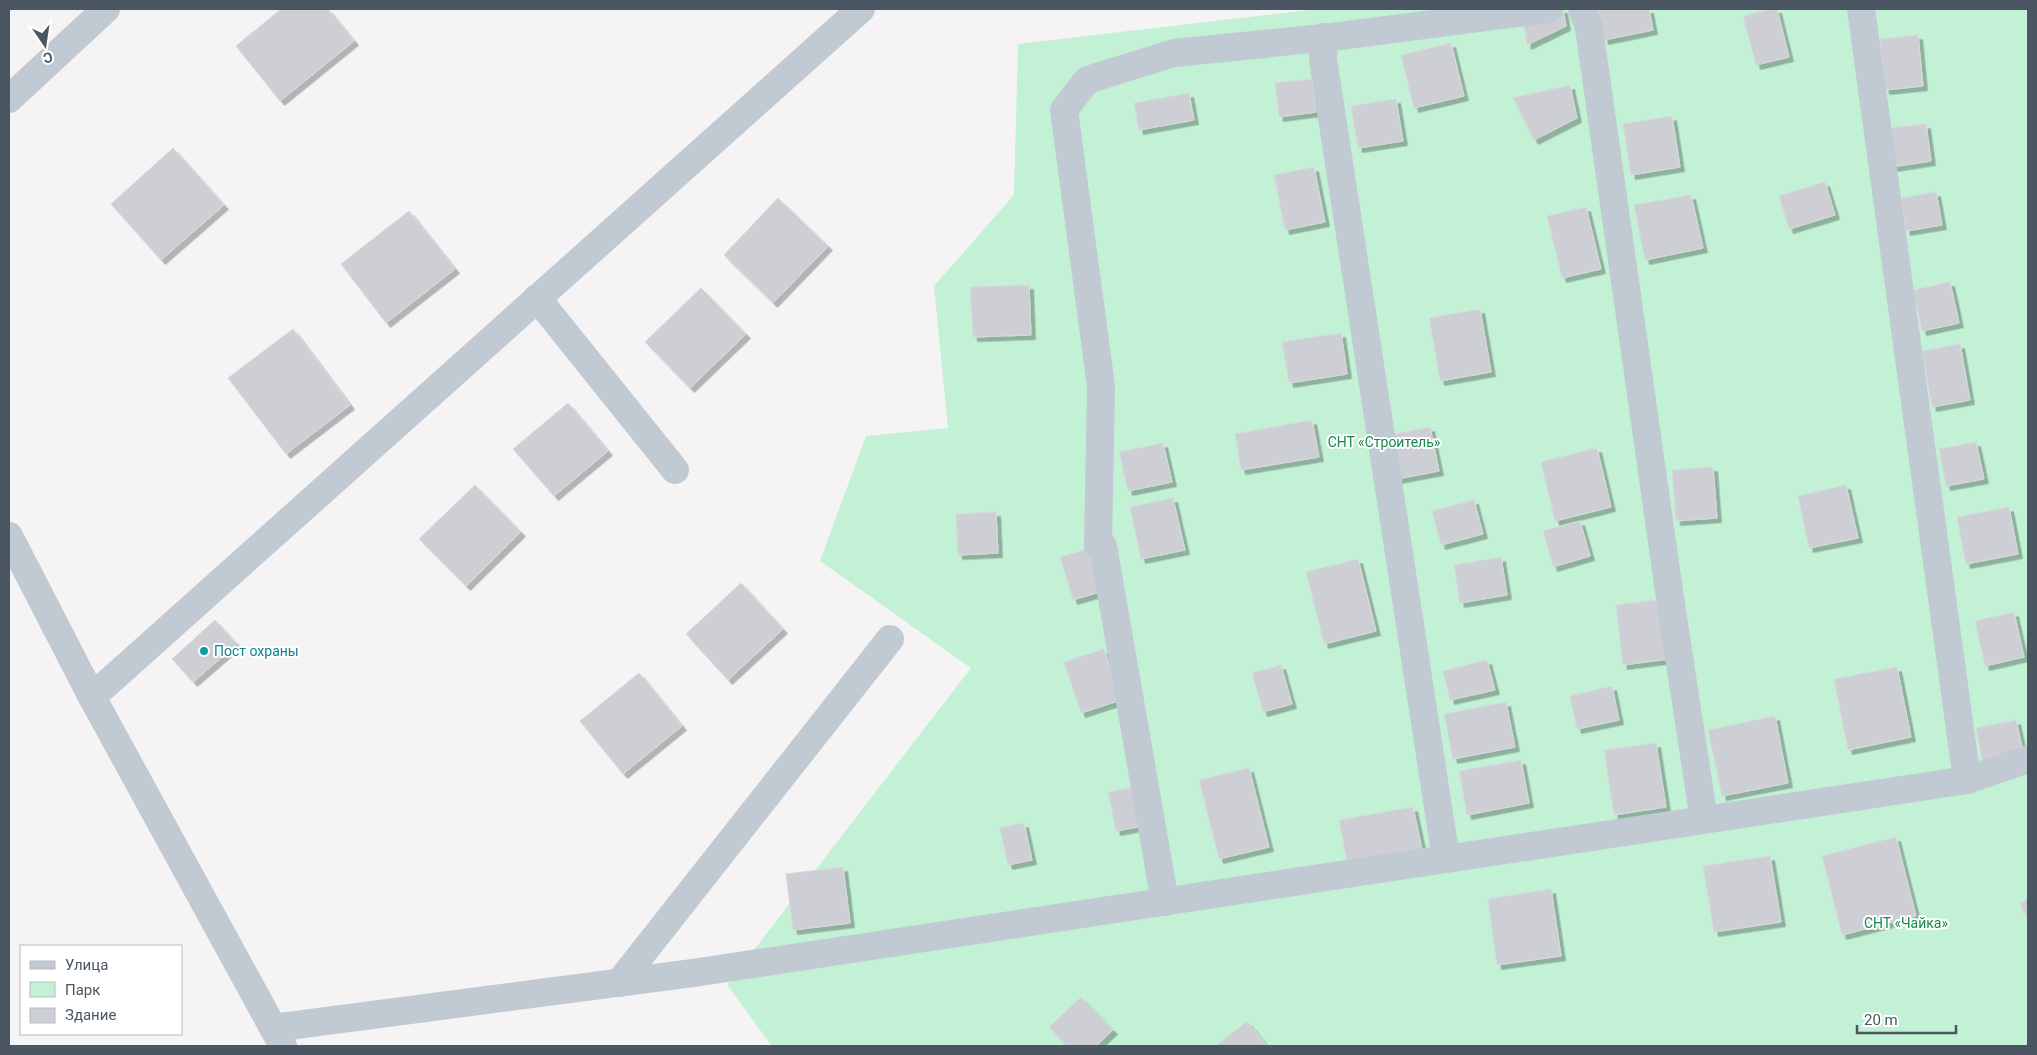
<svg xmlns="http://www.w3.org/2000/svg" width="2037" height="1055" viewBox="0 0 2037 1055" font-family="Roboto,sans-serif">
<defs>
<filter id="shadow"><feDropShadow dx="4.5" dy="4.5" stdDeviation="0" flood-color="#0004"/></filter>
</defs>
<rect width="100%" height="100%" fill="#f5f3f3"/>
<polygon fill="#c3f1d5" points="1317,9 2028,9 2028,1046 772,1046 727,985 971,668 820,561 866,436 948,428 934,286 1014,195 1018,44"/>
<g fill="#cdcfd5" stroke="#d7d9de" filter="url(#shadow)">
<polygon points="281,9 328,9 354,41 280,101 236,46"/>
<polygon points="1522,9 1563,9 1566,26 1527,45"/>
<polygon points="1598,9 1649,9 1653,30 1604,40"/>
<polygon points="1772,9 1777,9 1789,57 1756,65 1743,16"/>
<polygon points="1918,35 1923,86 1885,90 1880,39"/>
<polygon points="1451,43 1464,96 1414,108 1401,55"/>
<polygon points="1312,79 1316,112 1279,117 1275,83"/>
<polygon points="1570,85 1577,118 1534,140 1513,98"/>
<polygon points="1189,93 1194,120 1139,130 1134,103"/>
<polygon points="1396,99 1403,141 1358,148 1351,106"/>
<polygon points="1672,116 1680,167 1631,175 1623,124"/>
<polygon points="1926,124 1931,161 1892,167 1887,128"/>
<polygon points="173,148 224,205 161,260 111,204"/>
<polygon points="1314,167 1325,222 1285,230 1274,175"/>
<polygon points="1825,182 1835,215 1789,229 1779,196"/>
<polygon points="1936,192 1942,225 1906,231 1901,198"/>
<polygon points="1691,195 1703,248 1645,260 1634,205"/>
<polygon points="778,198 828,246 773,303 724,255"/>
<polygon points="1586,207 1601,269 1562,278 1547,216"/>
<polygon points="409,211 455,269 386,323 341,264"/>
<polygon points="1950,282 1959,323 1922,331 1913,290"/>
<polygon points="1029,285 1031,335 973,337 970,287"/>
<polygon points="701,288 746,334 690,388 645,342"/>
<polygon points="1480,309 1491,372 1440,381 1429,318"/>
<polygon points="293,329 350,405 286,454 228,378"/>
<polygon points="1341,333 1347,374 1289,383 1282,342"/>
<polygon points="1960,344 1970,400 1932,407 1922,351"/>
<polygon points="568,403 608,451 554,496 513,449"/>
<polygon points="1312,420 1319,457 1241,470 1235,434"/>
<polygon points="1430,427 1439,471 1397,479 1389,435"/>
<polygon points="1976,442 1984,479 1946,486 1939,449"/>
<polygon points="1163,443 1172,482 1128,491 1119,452"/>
<polygon points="1597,448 1611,507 1555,521 1541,462"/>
<polygon points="1713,467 1717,518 1676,521 1672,470"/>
<polygon points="475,485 521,532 466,586 419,539"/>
<polygon points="1846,485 1858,538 1809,548 1798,496"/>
<polygon points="1173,498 1185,550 1141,559 1130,507"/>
<polygon points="1474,500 1483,534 1441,545 1432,511"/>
<polygon points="2009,507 2018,554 1966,564 1957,517"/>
<polygon points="996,512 998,553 958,555 956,514"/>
<polygon points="1580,521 1590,556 1553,567 1543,531"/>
<polygon points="1098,546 1110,589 1073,600 1060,557"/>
<polygon points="1501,557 1507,595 1460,603 1454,565"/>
<polygon points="1358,559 1376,631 1324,644 1306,572"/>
<polygon points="741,583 783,629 728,680 686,634"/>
<polygon points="1670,598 1677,658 1623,665 1616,605"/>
<polygon points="2014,612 2024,657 1985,666 1975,621"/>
<polygon points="215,620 237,644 193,682 172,659"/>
<polygon points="1104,649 1121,700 1081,713 1064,662"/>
<polygon points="1487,660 1495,690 1450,700 1443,671"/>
<polygon points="1281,665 1292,704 1263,712 1252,673"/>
<polygon points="1897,667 1911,737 1848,750 1834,679"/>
<polygon points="639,673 682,726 623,774 580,721"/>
<polygon points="1612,686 1619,720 1577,729 1570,696"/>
<polygon points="1506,702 1515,747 1453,759 1444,714"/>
<polygon points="1775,716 1788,783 1722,796 1708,730"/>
<polygon points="2016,720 2024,757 1983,765 1976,728"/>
<polygon points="1656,743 1666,807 1614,815 1604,750"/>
<polygon points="1521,760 1529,803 1467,815 1459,771"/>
<polygon points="1249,768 1269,847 1219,859 1199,780"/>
<polygon points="1135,787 1143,826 1116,831 1108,792"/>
<polygon points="1413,807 1423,854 1348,868 1339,820"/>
<polygon points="1024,823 1032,860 1008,865 1000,828"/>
<polygon points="1896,837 1916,916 1842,935 1822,856"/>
<polygon points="1770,856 1781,922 1714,932 1703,866"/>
<polygon points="843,867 850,923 793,930 786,874"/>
<polygon points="1551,889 1561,956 1497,965 1488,899"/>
<polygon points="2028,899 2028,920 2020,904"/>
<polygon points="1081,997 1113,1030 1096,1046 1067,1046 1049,1027"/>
<polygon points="1247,1021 1267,1046 1216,1046"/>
</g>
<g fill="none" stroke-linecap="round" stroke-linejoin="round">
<g stroke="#c1cad2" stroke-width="28">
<polyline points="1582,9 1589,28 1670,598 1704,820"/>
<polyline points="1861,9 1967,780"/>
<polyline points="1324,37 1323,59 1446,859"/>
<polyline points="9,99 106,9"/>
<polyline points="537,298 675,470"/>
<polyline points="9,536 92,697 283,1046"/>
<polyline points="92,697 861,9"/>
<polyline points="1165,902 1103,546 1098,546 1101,386 1064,110 1087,80 1174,53 1332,37 1549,9"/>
<polyline points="619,983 890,639"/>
<polyline points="273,1028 693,973 1704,820 1967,780 2028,759"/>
</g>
</g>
<circle fill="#0f9aa8" stroke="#fff" stroke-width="2" cx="204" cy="651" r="5"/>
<g text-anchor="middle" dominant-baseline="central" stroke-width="4" stroke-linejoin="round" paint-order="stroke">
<g font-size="14" fill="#17864f" stroke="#fff">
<text x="1384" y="442">СНТ «Строитель»</text>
<text x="1906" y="923">СНТ «Чайка»</text>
</g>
<g font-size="14" fill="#0d838f" stroke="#fff" text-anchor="start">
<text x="214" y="651">Пост охраны</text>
</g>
</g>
<rect width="2037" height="1055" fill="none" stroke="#4a5661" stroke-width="20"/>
<rect x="20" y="945" width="162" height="90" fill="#ffffff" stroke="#b7bbc0"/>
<rect x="30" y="961" width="25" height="8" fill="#c1cad2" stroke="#b7bbc0"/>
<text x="65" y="970" font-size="15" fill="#4a5661">Улица</text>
<rect x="30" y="982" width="25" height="15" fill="#c3f1d5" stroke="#b7bbc0"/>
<text x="65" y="995" font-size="15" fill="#4a5661">Парк</text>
<rect x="30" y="1008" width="25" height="15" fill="#cdcfd5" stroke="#b7bbc0"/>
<text x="65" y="1020" font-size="15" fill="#4a5661">Здание</text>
<g transform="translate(45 45) rotate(167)" stroke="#ffffff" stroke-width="4" paint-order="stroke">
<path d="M0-4L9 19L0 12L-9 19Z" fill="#4a5661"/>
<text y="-8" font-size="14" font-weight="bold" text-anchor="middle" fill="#4a5661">С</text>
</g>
<path d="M1857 1025v8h99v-8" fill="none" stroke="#4a5661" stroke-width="2.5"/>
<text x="1864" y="1025" font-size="15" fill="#4a5661" stroke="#ffffff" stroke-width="4" paint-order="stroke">20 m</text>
</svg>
